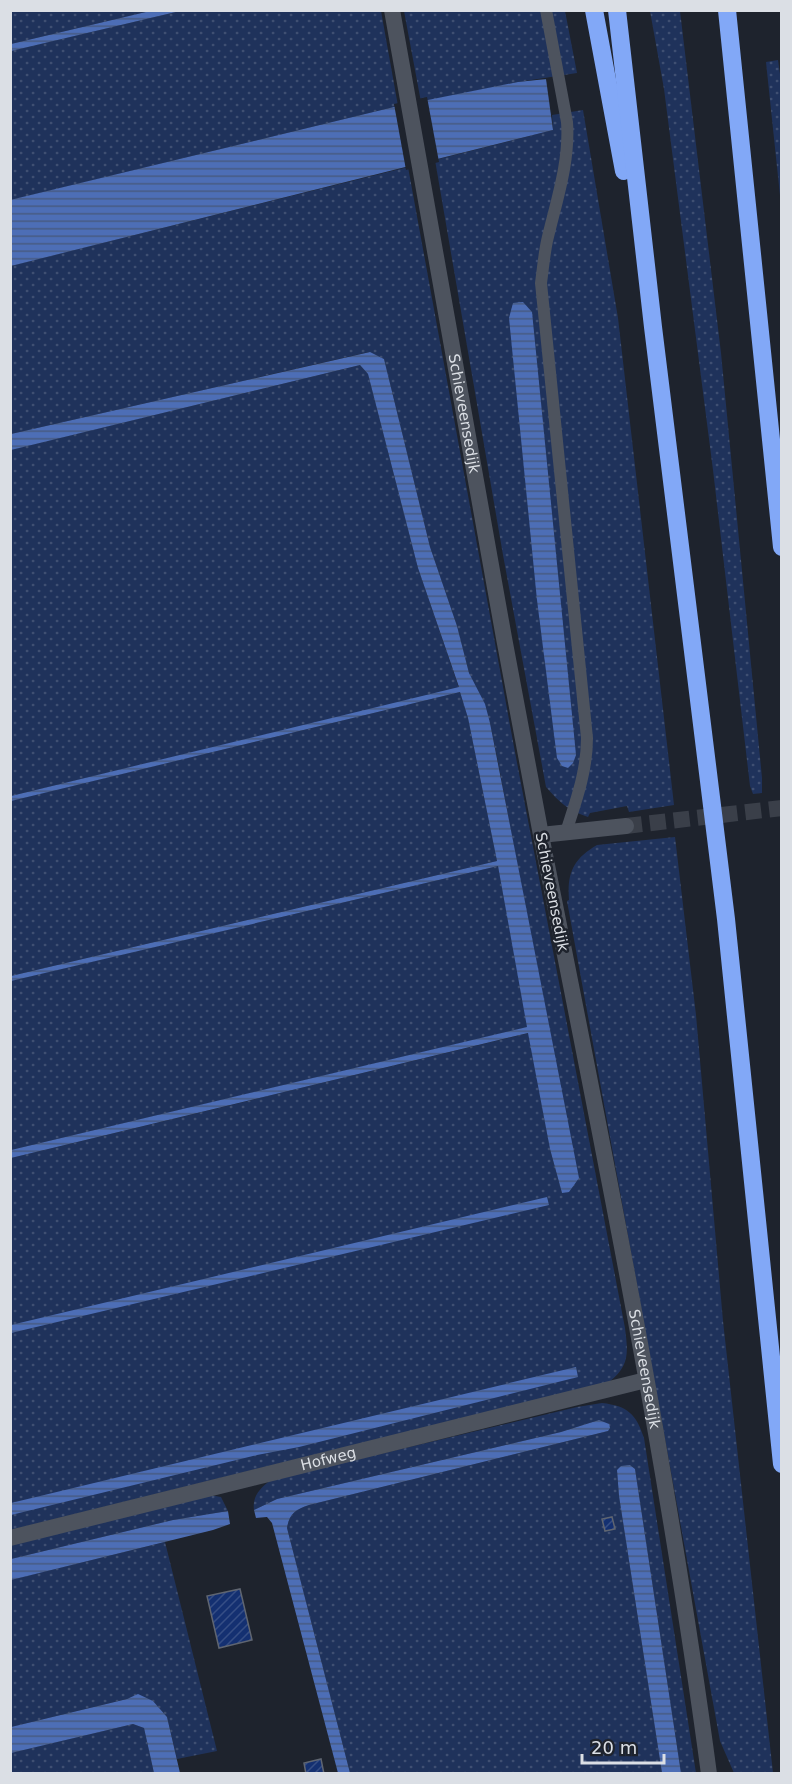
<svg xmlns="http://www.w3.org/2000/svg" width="792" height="1784" viewBox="0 0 792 1784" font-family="'DejaVu Sans',sans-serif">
<defs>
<pattern id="grass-dots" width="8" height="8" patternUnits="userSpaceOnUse" patternTransform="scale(1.5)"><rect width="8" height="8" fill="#1f325b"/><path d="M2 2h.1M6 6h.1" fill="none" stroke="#3f4f72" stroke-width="1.8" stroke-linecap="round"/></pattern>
<pattern id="water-rules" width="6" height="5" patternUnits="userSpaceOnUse" patternTransform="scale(1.5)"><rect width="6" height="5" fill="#4d6eb6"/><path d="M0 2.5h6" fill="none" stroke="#485b83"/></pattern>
<pattern id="building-hatch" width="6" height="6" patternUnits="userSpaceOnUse" patternTransform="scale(1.5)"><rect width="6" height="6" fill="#143071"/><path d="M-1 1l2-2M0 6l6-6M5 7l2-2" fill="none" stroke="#364e85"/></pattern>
</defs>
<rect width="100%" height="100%" fill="#1e232d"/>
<g fill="url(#grass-dots)">
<polygon points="11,10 150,10 150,11 11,44"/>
<polygon points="180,11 381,11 398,106 11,200 10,51"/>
<polygon points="404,11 565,11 577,73 518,82 421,102"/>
<polygon points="650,11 680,11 721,353 762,778 762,793 753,794 750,786 713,470 664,89"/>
<polygon points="778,60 782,88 781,205 766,62"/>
<path d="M 583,110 L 618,318 L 674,805 L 629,812 L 627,806 L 590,813 L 588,817 C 569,811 559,802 546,787 L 503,555 L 435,160 L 553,130 L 552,115 Z"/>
<path d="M 408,167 L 514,747 L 625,1328 C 628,1352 630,1366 609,1382 L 11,1530 L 11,1158 L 529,1033 L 550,1149 L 562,1193 L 559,1085 L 498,762 L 490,723 L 469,673 L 457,626 L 430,547 L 384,359 L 369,352 L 11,434 L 10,266 Z"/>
<polygon points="360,365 368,374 418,568 459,688 11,796 10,450"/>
<polygon points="460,692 468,718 497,861 11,976 10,801"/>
<path d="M 675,837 L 696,1015 L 723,1321 L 773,1773 L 734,1773 L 720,1741 L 567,901 L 569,900 C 567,873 573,859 597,845 Z"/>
<polygon points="498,866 528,1027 11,1150 10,981"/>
<path d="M 602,1403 C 628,1406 636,1414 644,1438 L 696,1773 L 681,1773 L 635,1469 L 630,1465 L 617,1470 L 619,1496 L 662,1773 L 350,1773 L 287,1528 C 289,1514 296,1509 309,1505 L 608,1431 L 599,1420 L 561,1432 L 277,1499 L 254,1510 C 252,1496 261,1487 271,1480 L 577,1407 Z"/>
<polygon points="210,1495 221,1497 228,1511 173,1520 11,1559 10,1543"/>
<polygon points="165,1542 217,1751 177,1759 167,1717 153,1701 135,1697 11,1727 10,1580"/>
<polygon points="133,1724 144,1728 154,1773 11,1773 10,1753"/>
</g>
<g fill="url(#water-rules)">
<polygon points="150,11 180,11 11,51 11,44"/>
<polygon points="546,79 553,130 11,266 10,200 398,106 518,82"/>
<polygon points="523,302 532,312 576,755 573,763 568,768 562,766 557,758 537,600 509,318 513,303"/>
<polygon points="370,352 384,359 430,547 457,626 469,673 485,704 490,723 579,1178 569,1192 562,1193 550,1149 528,1033 11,1158 11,1150 527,1027 498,866 11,981 11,976 497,861 468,718 460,692 11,801 11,796 459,687 418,568 368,374 360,365 11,450 11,434"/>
<polygon points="547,1197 549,1205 11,1333 11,1325"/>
<polygon points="576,1367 578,1377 299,1447 257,1455 11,1515 11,1503"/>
<path d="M 599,1420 L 609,1424 L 610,1428 L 608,1431 L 309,1505 C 296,1509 289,1514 287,1528 L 350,1773 L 338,1773 L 272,1523 L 267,1517 L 256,1518 L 254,1510 L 277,1499 L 561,1432 Z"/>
<polygon points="630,1465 635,1469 681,1773 662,1773 619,1496 617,1470 621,1466"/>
<polygon points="228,1511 230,1524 213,1530 11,1580 11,1559 173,1520"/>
<polygon points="138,1694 153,1701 167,1717 180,1773 154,1773 144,1728 133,1724 11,1753 11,1727 127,1699"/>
</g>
<polygon fill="#1e232d" points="427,97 439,162 406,170 394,104"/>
<g fill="url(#building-hatch)" stroke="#5f6571" stroke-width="1.5">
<polygon points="612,1517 615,1529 605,1531 602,1519"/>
<polygon points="240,1589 252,1640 219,1648 207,1596"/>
<polygon points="321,1759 324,1774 306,1774 304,1763"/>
</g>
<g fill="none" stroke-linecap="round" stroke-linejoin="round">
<polyline stroke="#3a3f49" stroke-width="16" stroke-dasharray="16 8" stroke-linecap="butt" points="626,826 782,808"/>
<path stroke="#4d535e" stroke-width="12" d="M 546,10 L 567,122 C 570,162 556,202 547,241 C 544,255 543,269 541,283 L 587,738 C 587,771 576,801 566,832"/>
<g stroke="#4d535e" stroke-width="16">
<path id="s1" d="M 541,835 C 603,1146 667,1458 709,1774"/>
<path id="s2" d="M 10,1538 L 646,1380"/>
</g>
<path stroke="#4d535e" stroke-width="16" id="s3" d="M 392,10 L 504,638 L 541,835 L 626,826"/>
<g stroke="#82a8f7" stroke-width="18">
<polyline points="594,10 624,171"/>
<polyline points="617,10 653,327 726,919 782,1464"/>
<polyline points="727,10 782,547"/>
</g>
</g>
<g text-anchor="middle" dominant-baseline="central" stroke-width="5" stroke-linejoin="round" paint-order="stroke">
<g font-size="15" fill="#dbdfe5" stroke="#1e232d">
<text stroke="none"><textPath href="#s3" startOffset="410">Schieveensedijk</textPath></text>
<text transform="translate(552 892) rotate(79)">Schieveensedijk</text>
<text stroke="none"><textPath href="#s1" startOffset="544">Schieveensedijk</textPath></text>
<text stroke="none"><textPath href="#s2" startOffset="328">Hofweg</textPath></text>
</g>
</g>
<rect width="792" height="1784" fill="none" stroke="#dbdfe5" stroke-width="24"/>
<path d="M582 1754v9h82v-9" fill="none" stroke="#dbdfe5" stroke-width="3"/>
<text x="591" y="1754" font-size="18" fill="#dbdfe5" stroke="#1e232d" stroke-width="4.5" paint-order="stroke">20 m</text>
</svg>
